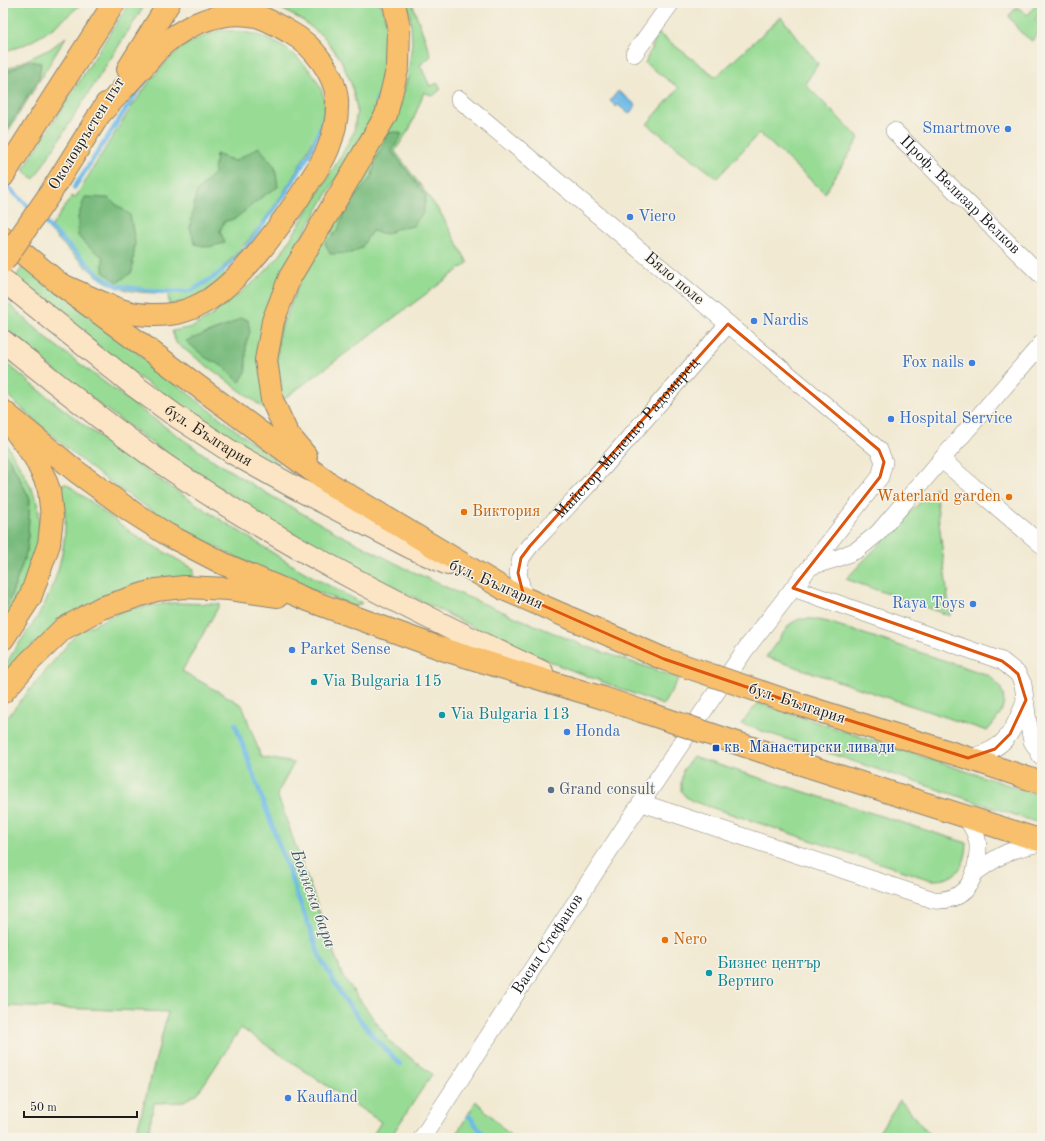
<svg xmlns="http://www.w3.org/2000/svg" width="1045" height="1141" viewBox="0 0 1045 1141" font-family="'Old Standard TT',serif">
<rect width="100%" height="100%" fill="#f7f3e8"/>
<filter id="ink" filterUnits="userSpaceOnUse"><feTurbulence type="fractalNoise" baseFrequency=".025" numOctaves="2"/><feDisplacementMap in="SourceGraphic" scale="8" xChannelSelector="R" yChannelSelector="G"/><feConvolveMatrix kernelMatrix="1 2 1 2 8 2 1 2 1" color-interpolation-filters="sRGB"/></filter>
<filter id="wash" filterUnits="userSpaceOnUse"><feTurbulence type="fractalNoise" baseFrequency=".012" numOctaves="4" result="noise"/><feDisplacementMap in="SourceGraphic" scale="16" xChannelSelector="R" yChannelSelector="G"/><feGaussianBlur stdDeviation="0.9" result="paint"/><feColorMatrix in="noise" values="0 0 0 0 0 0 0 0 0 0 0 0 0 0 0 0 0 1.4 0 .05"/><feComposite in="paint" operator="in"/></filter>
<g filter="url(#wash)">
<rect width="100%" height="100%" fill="#f1e9d2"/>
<g fill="#97db94" stroke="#5a7c58">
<path d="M 3,3 L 82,3 C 60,24 33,46 3,51 Z"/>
<polygon points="129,3 146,3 34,179 23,170"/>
<polygon points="265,3 381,3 385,18 388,43 387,74 380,104 296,247 265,409 176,343 172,331 193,327 214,314 260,277 281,254 341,156 354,132 357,109 351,83 341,60 325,38 302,20 276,6"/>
<polygon points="406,3 412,3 431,56 420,65 430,86 438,83 441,89 433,96 424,92 410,128 395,151 440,212 468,263 281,401 277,363 279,334 305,268 399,108 408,76 412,43 410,13"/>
<polygon points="1037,3 1042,3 1042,10 1035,20 1042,27 1032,41 1019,31 1009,16 1017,7 1028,15"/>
<polygon points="781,17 818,64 805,84 859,138 825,193 759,133 717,178 647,124 679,88 645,63 658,33 716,77"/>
<path d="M 221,30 C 230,31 240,31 249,33 C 282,39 326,73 325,110 C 324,123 316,135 310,146 C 287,191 258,234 221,269 L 226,275 L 196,299 L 169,305 L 168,293 C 150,293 131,293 114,286 C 94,278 65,246 49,230 L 72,196 L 75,198 C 94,167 113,135 133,105 C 147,85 161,65 180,49 C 193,40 206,35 221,30 Z"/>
<polygon points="66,37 3,140 3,71 50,49"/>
<polygon points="25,264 172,381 280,464 276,467 197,417 131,372 14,279"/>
<polygon points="3,299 51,342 140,409 205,455 261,490 337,533 405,568 465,596 585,646 679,678 663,705 558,665 487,634 351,566 270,521 153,444 65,379 3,328"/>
<path d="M 3,360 C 78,424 158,481 242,533 C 263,546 284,561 306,573 C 325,584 344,593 362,603 L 355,607 C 296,584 236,561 181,528 C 137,503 92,471 55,438 C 37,423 20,407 3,391 Z"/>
<polygon points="3,441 8,447 25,475 38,503 40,525 39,552 31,576 3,629 3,618 27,551 30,499 10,460 3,452"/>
<path d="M 60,484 L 67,484 L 133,534 L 194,569 L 193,578 L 165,578 L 131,586 L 98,599 L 43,637 L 18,657 L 3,676 C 3,662 28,632 36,619 C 55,589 67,549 65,514 C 64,504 61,494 60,484 Z"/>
<polygon points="935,487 950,616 846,579"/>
<polygon points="173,603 220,604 182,671 242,705 261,757 294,763 277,794 342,975 391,1043 432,1074 390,1138 371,1138 381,1122 241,1028 198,1093 182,1102 154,1103 149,1130 145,1138 135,1138 168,1012 3,1006 3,722 77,633 126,609"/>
<path d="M 799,619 L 813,619 L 828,622 L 988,675 C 1012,693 1006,711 987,731 L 766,657 L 790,624 Z"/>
<polygon points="758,703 1042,796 1042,824 741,724"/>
<path d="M 693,757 L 967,843 C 966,867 956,881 931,880 L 692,801 L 685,796 L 681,791 L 681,783 L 683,770 Z"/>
<polygon points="900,1100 932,1138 875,1138"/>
<polygon points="476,1101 513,1138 454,1138"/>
</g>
<g fill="#79bb7e" stroke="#4a6c4d">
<polygon points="28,61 41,63 39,78 3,136 3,74"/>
<polygon points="396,132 402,134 392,151 426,196 423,213 413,226 396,229 386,234 372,231 361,248 351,253 330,254 325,243 338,230 345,210 372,176 375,161 382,147 387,133"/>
<polygon points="259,147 275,167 278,187 263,196 236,218 224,222 220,231 225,243 208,247 195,244 190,228 196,193 214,173 216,154 235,161"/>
<polygon points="85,197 108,198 130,215 135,242 132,272 118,282 103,272 103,257 84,243 78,236 78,217"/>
<polygon points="241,318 248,320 250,332 246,343 246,372 240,382 222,366 206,358 186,341 226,326"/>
<polygon points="3,452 10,460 30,499 27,551 3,618"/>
</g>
<polygon fill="#6dbae7" stroke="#446b82" points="618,91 636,105 629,114 618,105 616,107 610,101"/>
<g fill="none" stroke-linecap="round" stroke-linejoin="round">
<g stroke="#6dbae7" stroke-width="4.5">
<polyline points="376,101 382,92"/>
<polyline points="4,183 32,210"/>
<polyline points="74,188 139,89 151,74"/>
<polyline points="40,218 100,276 118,286 163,292 191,291 214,277 230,264 245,249 282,199 311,151 328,108"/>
<polyline points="235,724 320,957 344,999 373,1036 400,1064"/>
<polyline points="469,1116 486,1138"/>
</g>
</g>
</g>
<g filter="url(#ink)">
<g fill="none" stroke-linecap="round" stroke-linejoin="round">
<defs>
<g id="minor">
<polyline points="634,54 671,3"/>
<path id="s1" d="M 894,131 L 1042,276"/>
<polyline points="942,460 1042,545"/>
<polyline points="811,566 838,558 857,550 878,533 1042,343"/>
<polyline points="793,588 1002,661 1018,674 1023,684 1028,722 1032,741 1042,758"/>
<path id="s2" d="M 524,597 L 518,573 L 521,558 L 530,546 L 588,485 L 728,324"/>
<path d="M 968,758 C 1005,750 1011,735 1025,702"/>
<path d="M 642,803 L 934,900 C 960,902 974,885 977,861 C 978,854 979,846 977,839 C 975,830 970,824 966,817"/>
<path d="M 976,872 C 998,856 1014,847 1042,843"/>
<path id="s3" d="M 422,1138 L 624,828 L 745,650 L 880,477 L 884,462 L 879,450 L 459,99"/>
</g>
<g id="secondary">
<path id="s4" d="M 3,280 L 132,384 L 173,414 L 233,453 L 292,486 L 412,548 L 448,564"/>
<path d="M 3,341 C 62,388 121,436 184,478 C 297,553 419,615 542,672"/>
</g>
<g id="primary">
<polyline points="506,590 664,659"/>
<polyline points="603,698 641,711"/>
<polyline points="788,701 968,758 1042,783"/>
<polyline points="764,752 1042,841"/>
</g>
<g id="trunk">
<polyline points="128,69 169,3"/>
<polyline points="3,176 114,3"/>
<polyline points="51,192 106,104"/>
<polyline points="3,237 60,284 330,484 506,590"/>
<path d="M 60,284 C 81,293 102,304 124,311 C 140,316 161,316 177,313 C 190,310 200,305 210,299 C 245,275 277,230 300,196 C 310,180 321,166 328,149 C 334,134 338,116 337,99 C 335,74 313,45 291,33 C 280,27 269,19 256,16 C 223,9 190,23 165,43 C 157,50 150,59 143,67 C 128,83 114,99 99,115"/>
<polyline points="3,411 77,472 132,512 168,535 224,564 308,600 445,650 603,698"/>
<polyline points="306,456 287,433 272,400 266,360 273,321 290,277 351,175 386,115 398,66 399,27 394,3"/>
<polyline points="3,639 30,598 49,544 52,517 49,490 45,479 35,458 16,432"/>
<polyline points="3,692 28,663 63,629 101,608 156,590 184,587 229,589 278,596"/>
</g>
</defs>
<use href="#minor" stroke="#868277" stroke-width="18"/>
<use href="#secondary" stroke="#868277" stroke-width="24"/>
<use href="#primary" stroke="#868277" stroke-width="24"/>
<use href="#trunk" stroke="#868277" stroke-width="24"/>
<use href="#minor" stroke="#fff" stroke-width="17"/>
<use href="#secondary" stroke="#fce5c4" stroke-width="22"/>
<use href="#primary" stroke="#f8bf6c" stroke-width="22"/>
<use href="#trunk" stroke="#f8bf6c" stroke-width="22"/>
<defs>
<g id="primary-bridge">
<polyline points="664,659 788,701"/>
<polyline points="641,711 764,752"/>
</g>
<polyline id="trunk-bridge" points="3,262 51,192"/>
</defs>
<use href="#primary-bridge" stroke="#868277" stroke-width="24" stroke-linecap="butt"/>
<use href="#trunk-bridge" stroke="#868277" stroke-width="24" stroke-linecap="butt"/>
<use href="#primary-bridge" stroke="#f8bf6c" stroke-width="22"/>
<use href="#trunk-bridge" stroke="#f8bf6c" stroke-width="22"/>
</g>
</g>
<path fill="none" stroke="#de560d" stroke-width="3" stroke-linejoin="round" d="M 728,324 L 879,450 L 884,462 L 880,477 L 793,588 L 1002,661 L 1010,667 L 1018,674 L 1026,700 L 1010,734 L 995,749 L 968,758 L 788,701 L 664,659 L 524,597 L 518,573 L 521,558 L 530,546 Z"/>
<g fill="#3f7fe0" stroke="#f7f3e8" stroke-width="1.5">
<circle cx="1008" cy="129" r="4"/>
<circle cx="630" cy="217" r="4"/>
<circle cx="754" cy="321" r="4"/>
<circle cx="972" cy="363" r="4"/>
<circle cx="891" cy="419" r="4"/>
<circle cx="973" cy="604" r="4"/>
<circle cx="292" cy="650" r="4"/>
<circle cx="567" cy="732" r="4"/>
<circle cx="288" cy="1098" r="4"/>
</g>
<g fill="#e8710a" stroke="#f7f3e8" stroke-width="1.5">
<circle cx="1009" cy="497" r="4"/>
<circle cx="464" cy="512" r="4"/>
<circle cx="665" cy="940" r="4"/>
</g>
<g fill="#0f9aa8" stroke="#f7f3e8" stroke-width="1.5">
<circle cx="314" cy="682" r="4"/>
<circle cx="442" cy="715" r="4"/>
<circle cx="709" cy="973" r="4"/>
</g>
<rect fill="#1a4fb4" stroke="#f7f3e8" stroke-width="1.5" x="712" y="744" width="8" height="8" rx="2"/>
<circle fill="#5c6f8a" stroke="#f7f3e8" stroke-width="1.5" cx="551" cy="790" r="4"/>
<g text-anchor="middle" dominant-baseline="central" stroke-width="3" stroke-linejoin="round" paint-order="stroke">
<g font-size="16" fill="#366cbe" stroke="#f7f3e8" text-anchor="start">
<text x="1000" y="129" text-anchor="end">Smartmove</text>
<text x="638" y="217">Viero</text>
<text x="762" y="321">Nardis</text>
<text x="964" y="363" text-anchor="end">Fox nails</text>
<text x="899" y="419">Hospital Service</text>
<text x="965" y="604" text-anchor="end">Raya Toys</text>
<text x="300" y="650">Parket Sense</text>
<text x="575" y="732">Honda</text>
<text x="296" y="1098">Kaufland</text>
</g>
<g font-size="16" fill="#1c1c1c" stroke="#f7f3e8">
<text transform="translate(87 134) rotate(-58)">Околовръстен път</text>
<text stroke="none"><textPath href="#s1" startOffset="92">Проф. Велизар Велков</textPath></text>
<text transform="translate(674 279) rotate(40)">Бяло поле</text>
<text stroke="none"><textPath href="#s4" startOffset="258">бул. България</textPath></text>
<text stroke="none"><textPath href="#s2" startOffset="200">Майстор Миленко Радомирец</textPath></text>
<text transform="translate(496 585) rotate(24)">бул. България</text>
<text transform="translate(797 704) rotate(18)">бул. България</text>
<text stroke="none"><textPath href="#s3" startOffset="231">Васил Стефанов</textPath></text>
</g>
<g font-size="16" fill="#c56008" stroke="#f7f3e8" text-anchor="start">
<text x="1001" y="497" text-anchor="end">Waterland garden</text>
<text x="472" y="512">Виктория</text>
<text x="673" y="940">Nero</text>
</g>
<g font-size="16" fill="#0d838f" stroke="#f7f3e8" text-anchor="start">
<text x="322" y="682">Via Bulgaria 115</text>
<text x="450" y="715">Via Bulgaria 113</text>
<text x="717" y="964">Бизнес център<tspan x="717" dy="18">Вертиго</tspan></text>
</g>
<g font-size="16" fill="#164399" stroke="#f7f3e8" text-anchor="start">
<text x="724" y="748">кв. Манастирски ливади</text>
</g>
<g font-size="16" fill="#4e5e75" stroke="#f7f3e8" text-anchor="start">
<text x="559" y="790">Grand consult</text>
</g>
<g font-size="17" font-style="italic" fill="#3c5b6d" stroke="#f7f3e8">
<text transform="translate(313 899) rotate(70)">Боянска бара</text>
</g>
</g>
<rect width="1045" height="1141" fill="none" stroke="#f7f3e8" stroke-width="16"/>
<path d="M24 1111v6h113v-6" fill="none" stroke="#1c1c1c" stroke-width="2"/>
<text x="30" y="1111" font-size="12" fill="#1c1c1c" stroke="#f7f3e8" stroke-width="3" paint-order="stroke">50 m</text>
</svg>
